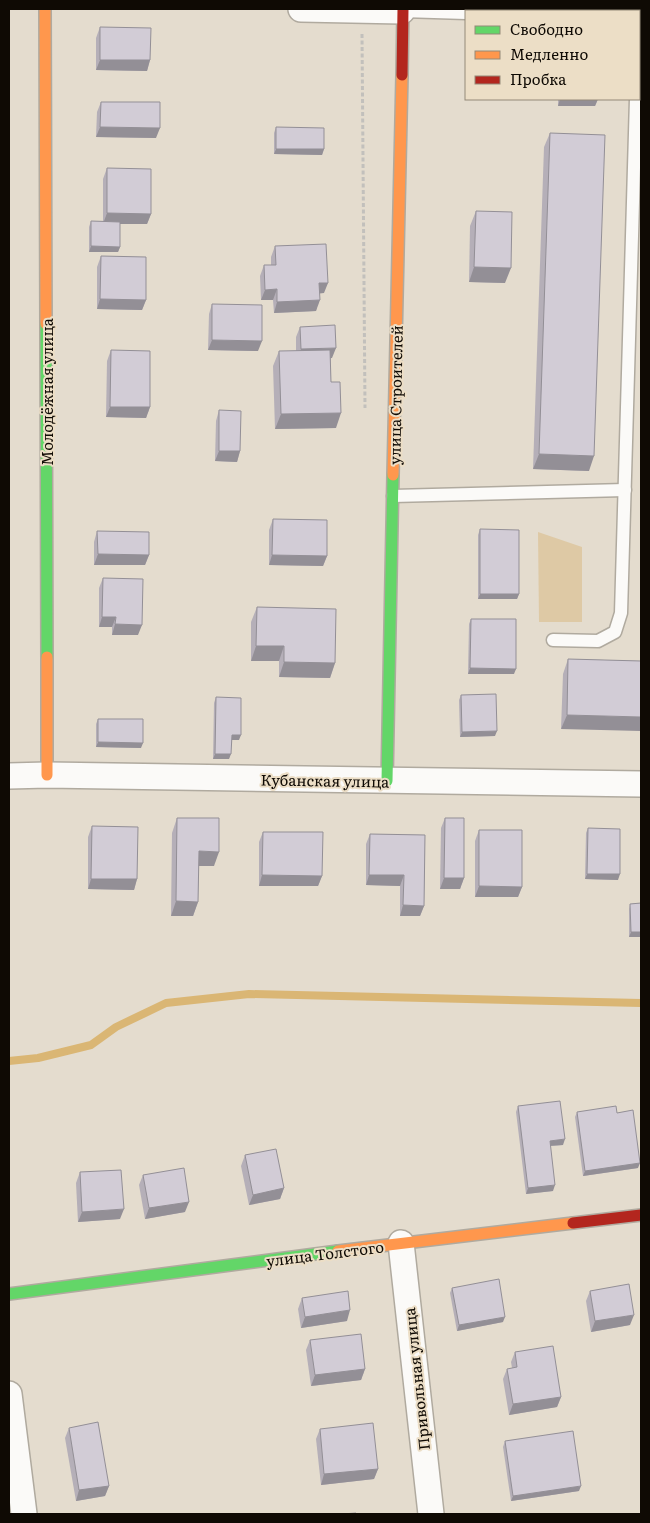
<svg xmlns="http://www.w3.org/2000/svg" width="650" height="1523" viewBox="0 0 650 1523" font-family="Literata,serif">
<rect width="100%" height="100%" fill="#e4dcce"/>
<polygon fill="#dec9a5" points="538,532 582,547 582,622 539,622"/>
<g fill="none" stroke-linecap="round" stroke-linejoin="round">
<polyline stroke="#dab674" stroke-width="8" points="9,1061 38,1058 91,1045 116,1027 166,1003 249,994 641,1003"/>
<defs>
<g id="lane">
<polyline points="402,11 466,13"/>
<polyline points="639,11 639,9"/>
<polyline points="393,496 625,490"/>
<polyline points="553,640 598,641 615,632 621,613 636,99"/>
</g>
<g id="street">
<polyline points="301,9 402,11"/>
<polyline points="9,776 47,775 641,784"/>
<polyline points="401,1243 431,1514"/>
<polyline points="9,1394 24,1514"/>
</g>
<g id="fast">
<polyline points="46,324 47,657"/>
<polyline points="387,781 393,475"/>
<polyline points="9,1294 338,1251"/>
</g>
<g id="slow">
<polyline points="45,9 46,324"/>
<polyline points="393,475 402,75"/>
<polyline points="47,657 47,775"/>
<polyline points="338,1251 573,1223"/>
</g>
<g id="jam">
<polyline points="402,75 403,9"/>
<polyline points="573,1223 641,1215"/>
</g>
</defs>
<use href="#lane" stroke="#b0aa9f" stroke-width="15"/>
<use href="#street" stroke="#b0aa9f" stroke-width="28"/>
<use href="#fast" stroke="#b0aa9f" stroke-width="14"/>
<use href="#slow" stroke="#b0aa9f" stroke-width="14"/>
<use href="#jam" stroke="#b0aa9f" stroke-width="14"/>
<polyline stroke="#c2c0bc" stroke-width="3" stroke-dasharray="4 2.5" stroke-linecap="butt" points="362,34 365,408"/>
<use href="#lane" stroke="#fbfaf8" stroke-width="12"/>
<use href="#street" stroke="#fbfaf8" stroke-width="25"/>
<use href="#fast" stroke="#63d668" stroke-width="11"/>
<use href="#slow" stroke="#ff974d" stroke-width="11"/>
<use href="#jam" stroke="#b3261e" stroke-width="11"/>
</g>
<g fill="#b5afb8">
<polygon points="100,27 150,60 147,71 96,70 96,38"/>
<polygon points="558,99 598,99 595,106 558,106"/>
<polygon points="101,102 156,138 96,137 97,112"/>
<polygon points="276,127 324,149 322,155 274,154 274,133"/>
<polygon points="550,133 589,471 533,469 544,147"/>
<polygon points="107,168 151,214 147,224 120,224 120,247 118,252 89,252 89,227 91,221 103,222 103,179"/>
<polygon points="476,211 505,283 469,282 470,226"/>
<polygon points="275,246 324,293 319,293 316,311 274,313 273,300 261,300 260,276 264,265 271,265 271,257"/>
<polygon points="101,256 146,300 142,310 97,309 97,267"/>
<polygon points="212,304 258,351 208,350 209,314"/>
<polygon points="300,327 332,358 331,358 331,382 336,428 275,429 273,366 279,351 296,351 296,337"/>
<polygon points="111,350 150,407 146,418 106,417 107,361"/>
<polygon points="219,410 240,451 237,462 215,461 216,421"/>
<polygon points="273,519 327,556 323,566 269,565 269,530"/>
<polygon points="480,529 519,594 517,599 478,599 478,535"/>
<polygon points="97,531 149,555 145,565 94,565 94,542"/>
<polygon points="103,578 138,635 112,635 112,627 99,627 99,588"/>
<polygon points="257,607 335,663 330,678 279,677 279,661 251,661 251,622"/>
<polygon points="471,619 514,674 468,674 469,624"/>
<polygon points="568,659 641,661 561,729 563,674"/>
<polygon points="461,695 495,736 460,737 459,700"/>
<polygon points="216,697 239,740 232,740 229,759 213,759 214,703"/>
<polygon points="98,719 141,748 96,747 96,724"/>
<polygon points="177,818 214,866 199,866 198,902 193,916 171,916 172,833"/>
<polygon points="445,818 464,878 460,889 440,889 441,828"/>
<polygon points="92,826 137,879 134,890 88,889 88,837"/>
<polygon points="588,828 618,880 585,879 586,833"/>
<polygon points="479,830 522,887 518,897 475,897 475,841"/>
<polygon points="263,832 322,876 318,886 259,886 259,842"/>
<polygon points="370,834 425,835 424,906 420,916 400,916 400,886 366,885 366,844"/>
<polygon points="641,896 641,937 629,937 629,909 630,904 640,903"/>
<polygon points="518,1106 563,1145 550,1146 553,1191 526,1194 516,1112"/>
<polygon points="577,1112 617,1113 638,1168 583,1176 575,1117"/>
<polygon points="245,1155 284,1188 280,1199 249,1205 241,1166"/>
<polygon points="80,1172 120,1219 78,1222 76,1183"/>
<polygon points="143,1175 185,1212 145,1219 139,1185"/>
<polygon points="452,1288 503,1322 457,1331 450,1293"/>
<polygon points="590,1291 630,1325 591,1332 586,1301"/>
<polygon points="302,1298 347,1321 301,1328 298,1309"/>
<polygon points="310,1340 365,1369 361,1380 311,1386 306,1350"/>
<polygon points="515,1352 561,1397 557,1407 509,1415 503,1379 507,1369 512,1368 511,1362"/>
<polygon points="69,1428 109,1486 105,1496 76,1501 65,1438"/>
<polygon points="320,1429 378,1469 374,1479 321,1485 316,1439"/>
<polygon points="505,1441 579,1491 511,1501 503,1447"/>
</g>
<g fill="#938f96">
<polygon points="100,60 150,60 147,71 96,70"/>
<polygon points="560,99 598,99 595,106 558,106"/>
<polygon points="100,127 160,128 156,138 96,137"/>
<polygon points="276,149 324,149 322,155 274,154"/>
<polygon points="107,213 151,214 147,224 103,224"/>
<polygon points="91,246 120,247 118,252 89,252"/>
<polygon points="474,267 511,268 505,283 469,282"/>
<polygon points="319,283 328,283 324,293 315,294"/>
<polygon points="277,289 273,300 261,300 265,290"/>
<polygon points="100,299 146,300 142,310 97,309"/>
<polygon points="320,300 316,311 274,313 277,302"/>
<polygon points="212,340 262,341 258,351 208,350"/>
<polygon points="336,348 332,358 297,360 301,349"/>
<polygon points="110,407 150,407 146,418 106,417"/>
<polygon points="341,413 336,428 275,429 281,414"/>
<polygon points="219,451 240,451 237,462 215,461"/>
<polygon points="539,454 594,456 589,471 533,469"/>
<polygon points="98,554 149,555 145,565 94,565"/>
<polygon points="272,555 327,556 323,566 269,565"/>
<polygon points="480,594 519,594 517,599 478,599"/>
<polygon points="102,617 116,617 112,627 99,627"/>
<polygon points="115,624 142,625 138,635 112,635"/>
<polygon points="256,646 284,646 279,661 251,661"/>
<polygon points="284,662 335,663 330,678 279,677"/>
<polygon points="470,668 516,669 514,674 468,674"/>
<polygon points="567,715 641,717 641,731 561,729"/>
<polygon points="497,731 495,736 460,737 462,732"/>
<polygon points="232,735 241,735 239,740 230,740"/>
<polygon points="98,742 143,743 141,748 96,747"/>
<polygon points="215,754 231,754 229,759 213,759"/>
<polygon points="199,851 219,852 214,866 194,866"/>
<polygon points="587,874 620,874 618,880 585,879"/>
<polygon points="262,875 322,876 318,886 259,886"/>
<polygon points="369,875 404,875 400,886 366,885"/>
<polygon points="444,878 464,878 460,889 440,889"/>
<polygon points="91,879 137,879 134,890 88,889"/>
<polygon points="479,886 522,887 518,897 475,897"/>
<polygon points="176,901 198,902 193,916 171,916"/>
<polygon points="403,905 424,906 420,916 400,916"/>
<polygon points="631,932 641,932 641,937 629,937"/>
<polygon points="565,1139 563,1145 548,1146 550,1141"/>
<polygon points="640,1163 638,1168 583,1176 585,1171"/>
<polygon points="555,1185 553,1191 526,1194 528,1188"/>
<polygon points="284,1188 280,1199 249,1205 253,1195"/>
<polygon points="189,1202 185,1212 145,1219 149,1208"/>
<polygon points="124,1209 120,1219 78,1222 82,1212"/>
<polygon points="350,1310 347,1321 301,1328 305,1317"/>
<polygon points="634,1315 630,1325 591,1332 595,1321"/>
<polygon points="505,1317 503,1322 457,1331 459,1325"/>
<polygon points="365,1369 361,1380 311,1386 315,1375"/>
<polygon points="561,1397 557,1407 509,1415 513,1404"/>
<polygon points="378,1469 374,1479 321,1485 324,1474"/>
<polygon points="109,1486 105,1496 76,1501 79,1490"/>
<polygon points="581,1486 579,1491 511,1501 513,1496"/>
</g>
<g fill="#d2ccd6" stroke="#938f96">
<polygon points="100,27 151,28 150,60 100,60"/>
<polygon points="101,102 160,102 160,128 100,127"/>
<polygon points="276,127 324,128 324,149 276,149"/>
<polygon points="550,133 605,135 594,456 539,454"/>
<polygon points="107,168 151,169 151,214 107,213"/>
<polygon points="476,211 512,212 511,268 474,267"/>
<polygon points="91,221 120,222 120,247 91,246"/>
<polygon points="326,244 328,283 319,283 320,300 277,302 277,289 265,290 264,265 276,265 275,246"/>
<polygon points="101,256 146,257 146,300 100,299"/>
<polygon points="212,304 262,305 262,341 212,340"/>
<polygon points="335,325 336,348 301,349 300,327"/>
<polygon points="111,350 150,351 150,407 110,407"/>
<polygon points="330,350 331,382 340,382 341,413 281,414 279,351"/>
<polygon points="219,410 241,411 240,451 219,451"/>
<polygon points="273,519 327,520 327,556 272,555"/>
<polygon points="480,529 519,530 519,594 480,594"/>
<polygon points="97,531 149,532 149,555 98,554"/>
<polygon points="103,578 143,579 142,625 115,624 116,617 102,617"/>
<polygon points="257,607 336,609 335,663 284,662 284,646 256,646"/>
<polygon points="471,619 516,619 516,669 470,668"/>
<polygon points="568,659 641,661 641,717 567,715"/>
<polygon points="496,694 497,731 462,732 461,695"/>
<polygon points="216,697 241,698 241,735 232,735 231,754 215,754"/>
<polygon points="98,719 143,719 143,743 98,742"/>
<polygon points="177,818 219,818 219,852 199,851 198,902 176,901"/>
<polygon points="445,818 464,818 464,878 444,878"/>
<polygon points="92,826 138,827 137,879 91,879"/>
<polygon points="588,828 620,829 620,874 587,874"/>
<polygon points="479,830 522,830 522,887 479,886"/>
<polygon points="263,832 323,832 322,876 262,875"/>
<polygon points="370,834 425,835 424,906 403,905 404,875 369,875"/>
<polygon points="641,903 641,932 631,932 630,904"/>
<polygon points="560,1101 565,1139 550,1141 555,1185 528,1188 518,1106"/>
<polygon points="616,1106 617,1113 633,1110 640,1163 585,1171 577,1112"/>
<polygon points="276,1149 284,1188 253,1195 245,1155"/>
<polygon points="184,1168 189,1202 149,1208 143,1175"/>
<polygon points="121,1170 124,1209 82,1212 80,1172"/>
<polygon points="499,1279 505,1317 459,1325 452,1288"/>
<polygon points="629,1284 634,1315 595,1321 590,1291"/>
<polygon points="348,1291 350,1310 305,1317 302,1298"/>
<polygon points="361,1334 365,1369 315,1375 310,1340"/>
<polygon points="553,1346 561,1397 513,1404 507,1369 517,1367 515,1352"/>
<polygon points="98,1422 109,1486 79,1490 69,1428"/>
<polygon points="373,1423 378,1469 324,1474 320,1429"/>
<polygon points="573,1431 581,1486 513,1496 505,1441"/>
<polygon points="356,1513 356,1514 342,1514"/>
</g>
<g text-anchor="middle" dominant-baseline="central" stroke-width="4" stroke-linejoin="round" paint-order="stroke">
<g font-size="15" fill="#0f0a04" stroke="#ecdec6">
<text transform="translate(46 392) rotate(-90)">Молодёжная улица</text>
<text transform="translate(395 395) rotate(-89)">улица Строителей</text>
<text transform="translate(325 780) rotate(1)">Кубанская улица</text>
<text transform="translate(325 1253) rotate(-7)">улица Толстого</text>
<text transform="translate(416 1379) rotate(-96)">Привольная улица</text>
</g>
</g>
<rect width="650" height="1523" fill="none" stroke="#0f0a04" stroke-width="20"/>
<rect x="465" y="10" width="175" height="90" fill="#ecdec6" stroke="#948978"/>
<rect x="475" y="26" width="25" height="8" fill="#63d668" stroke="#948978"/>
<text x="510" y="35" font-size="15" fill="#0f0a04">Свободно</text>
<rect x="475" y="51" width="25" height="8" fill="#ff974d" stroke="#948978"/>
<text x="510" y="60" font-size="15" fill="#0f0a04">Медленно</text>
<rect x="475" y="76" width="25" height="8" fill="#b3261e" stroke="#948978"/>
<text x="510" y="85" font-size="15" fill="#0f0a04">Пробка</text>
</svg>
